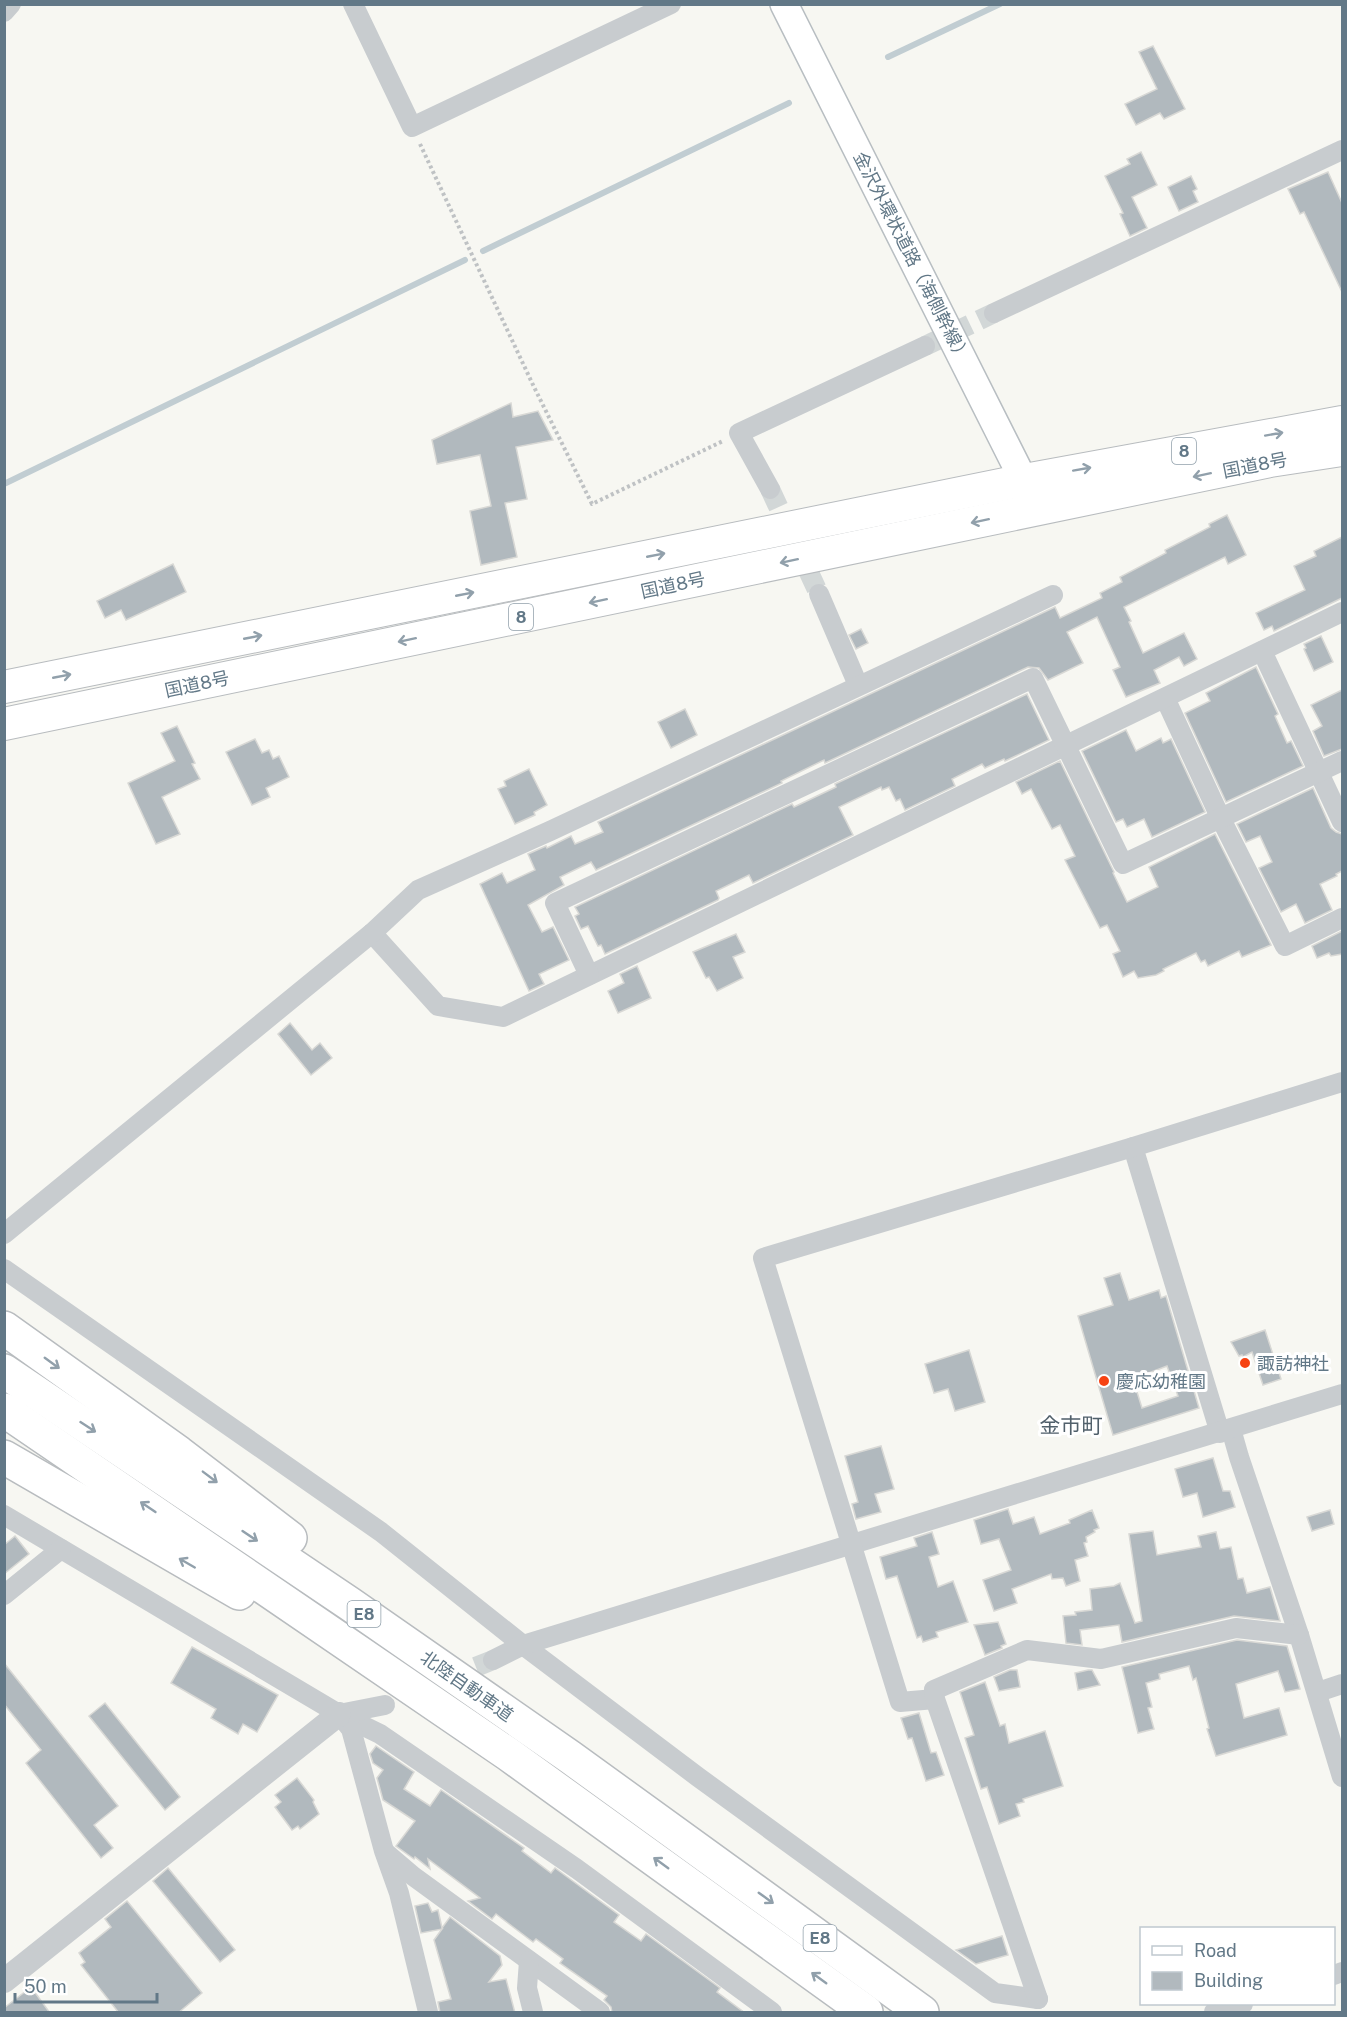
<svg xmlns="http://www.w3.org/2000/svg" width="1347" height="2017" viewBox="0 0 1347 2017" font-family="'Public Sans','Noto Sans JP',sans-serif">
<rect width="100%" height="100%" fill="#f7f7f2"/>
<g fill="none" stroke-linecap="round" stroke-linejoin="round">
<g stroke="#c1cdd2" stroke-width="6">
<polyline points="888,57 1000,4"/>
<polyline points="483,251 789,103"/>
<polyline points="4,484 465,260"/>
</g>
</g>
<g fill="#b1b9be" stroke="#d8d8d5" stroke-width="1.5" fill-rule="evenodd">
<polygon points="1153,46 1185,109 1164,119 1160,113 1136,125 1125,104 1157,89 1139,52"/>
<polygon points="1141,152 1157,185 1132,197 1147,228 1130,236 1120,214 1123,213 1105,176 1130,164 1127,159"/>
<polygon points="1328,172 1342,203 1342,292 1304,212 1300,214 1288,189"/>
<polygon points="1191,176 1197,189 1193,191 1198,202 1179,211 1168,187"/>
<polygon points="511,403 513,417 538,411 553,440 516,447 527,499 505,503 517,557 481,565 470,511 491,506 480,455 437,464 432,440"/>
<polygon points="1227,515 1246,555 1228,564 1225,557 1124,607 1131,621 1129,622 1143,653 1184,633 1197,659 1184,666 1179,657 1154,670 1160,683 1126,697 1113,670 1120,667 1097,617 1067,632 1083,663 1048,680 1039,668 1028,667 825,763 824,760 781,781 782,783 596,870 591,862 560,877 564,885 528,905 542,932 553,927 569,960 539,974 544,984 529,991 480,884 502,873 507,883 535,870 528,854 546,846 547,848 571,836 575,844 603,832 598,822 1055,607 1060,618 1102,598 1100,593 1122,582 1120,577 1166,553 1165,550 1210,527 1209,524"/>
<polygon points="1342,537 1342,598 1274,631 1272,626 1264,630 1256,613 1305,590 1294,566 1316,556 1314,551"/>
<polygon points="173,564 186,592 126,620 121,610 105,618 97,601"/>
<polygon points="861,629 868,643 856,649 849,635"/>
<polygon points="1321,636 1333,662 1314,671 1304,649 1306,648 1304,644"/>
<polygon points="1256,667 1278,714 1275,716 1287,743 1291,741 1303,766 1226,802 1185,713 1210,701 1206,693"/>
<polygon points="1342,690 1342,749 1324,756 1313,731 1322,726 1311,705"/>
<polygon points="1027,694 1049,740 1005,761 1004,759 985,768 982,764 952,779 955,786 905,810 900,799 896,801 889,787 882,790 881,787 839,807 853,835 753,883 749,875 716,891 719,898 718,900 605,954 601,945 598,946 588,926 581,929 575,916 579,914 575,907 792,804 794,807 836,787 835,784"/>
<polygon points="685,709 697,735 671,748 658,722"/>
<polygon points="177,726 195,763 192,764 200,779 162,797 180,834 156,844 128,783 175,761 161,733"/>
<polygon points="1126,730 1136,751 1161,738 1163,743 1171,739 1205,812 1152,837 1144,819 1127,827 1123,819 1116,822 1082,751"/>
<polygon points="255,739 262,753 269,750 273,759 279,756 289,777 266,788 270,797 252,805 226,752"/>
<polygon points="1060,761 1114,872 1113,873 1127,902 1158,887 1149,867 1215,834 1271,945 1242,957 1239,951 1208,966 1205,960 1201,962 1196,953 1163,969 1164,971 1156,975 1138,978 1134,971 1123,977 1113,954 1120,951 1107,925 1100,928 1065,860 1075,856 1060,825 1052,829 1031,789 1022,794 1016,782"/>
<polygon points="529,769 547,805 534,812 535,815 515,824 498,789 506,786 504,781"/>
<polygon points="1313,788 1331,828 1336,832 1342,834 1342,871 1336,874 1337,876 1320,884 1332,910 1305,923 1296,904 1281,912 1259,868 1272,862 1260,836 1246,842 1237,824"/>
<polygon points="1342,931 1342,954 1331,956 1329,953 1317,958 1312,946"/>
<polygon points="736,934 745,952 733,957 743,978 717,991 709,977 706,978 693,952"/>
<polygon points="637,966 651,998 618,1013 608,991 624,983 620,974"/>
<polygon points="290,1023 312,1050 320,1043 332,1058 311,1075 278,1034"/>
<path d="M 1120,1273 L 1129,1300 L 1159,1290 L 1161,1298 L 1166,1296 L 1199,1408 L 1113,1435 L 1078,1316 L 1113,1305 L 1104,1278 ZM 1167,1366 L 1178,1396 L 1142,1408 L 1133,1379 Z"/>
<polygon points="1265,1330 1281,1379 1263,1385 1252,1352 1243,1357 1242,1355 1239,1356 1231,1342"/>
<polygon points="969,1350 985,1402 955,1411 948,1389 934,1393 925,1364"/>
<polygon points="881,1446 894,1489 875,1494 881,1512 856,1519 852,1504 858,1502 845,1456"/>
<polygon points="1213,1458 1223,1491 1230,1491 1235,1507 1203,1517 1197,1493 1183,1497 1175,1469"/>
<polygon points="1008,1509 1013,1524 1034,1517 1040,1534 1070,1523 1069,1520 1092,1510 1099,1528 1094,1530 1095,1532 1086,1537 1087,1542 1084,1543 1088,1556 1075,1560 1080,1581 1066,1586 1063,1578 1052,1579 1051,1574 1012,1589 1017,1603 994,1611 983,1580 1011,1570 999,1539 981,1544 974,1520"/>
<polygon points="1330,1510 1334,1524 1312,1531 1307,1517"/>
<polygon points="1153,1531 1157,1555 1201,1547 1198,1536 1216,1532 1220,1549 1231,1547 1238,1579 1243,1578 1247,1593 1270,1587 1280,1621 1234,1616 1122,1642 1119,1625 1080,1630 1082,1645 1066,1643 1063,1616 1076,1615 1075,1612 1092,1610 1090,1589 1114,1586 1120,1583 1135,1623 1142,1621 1129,1534"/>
<polygon points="932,1532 939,1554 929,1557 938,1587 953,1581 968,1622 936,1632 938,1637 923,1642 921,1636 917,1638 897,1576 886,1579 880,1557 917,1546 914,1538"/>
<polygon points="15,1536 29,1554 4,1574 4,1545"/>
<polygon points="998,1622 1006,1644 1001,1646 1002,1648 985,1655 974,1625"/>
<polygon points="1237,1640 1287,1646 1300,1689 1285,1692 1278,1671 1236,1684 1244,1718 1279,1708 1287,1735 1216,1756 1207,1729 1209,1728 1196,1678 1193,1680 1189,1666 1159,1674 1160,1679 1146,1683 1152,1707 1148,1708 1154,1729 1138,1733 1122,1667"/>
<polygon points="192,1647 278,1695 257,1732 243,1724 238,1734 211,1718 216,1709 171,1683"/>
<polygon points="4,1663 118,1806 94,1825 113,1848 101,1858 26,1763 41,1750 4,1704"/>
<polygon points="1010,1670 1017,1670 1020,1687 999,1691 994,1677"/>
<polygon points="1088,1670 1092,1670 1100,1685 1078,1690 1075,1673"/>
<polygon points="985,1682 1000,1726 1005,1724 1009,1743 1045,1731 1063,1786 1023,1799 1024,1802 1016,1804 1020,1816 999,1824 987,1787 981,1789 965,1738 974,1735 960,1692"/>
<polygon points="105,1703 180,1797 165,1810 89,1716"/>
<polygon points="919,1713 931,1753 936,1752 944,1775 926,1781 912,1738 908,1739 901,1718"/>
<polygon points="376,1746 414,1772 404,1789 430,1806 441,1790 524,1848 522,1851 551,1873 555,1868 570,1879 619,1915 614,1922 641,1941 646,1934 720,1988 717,1992 745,2013 612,2013 611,2007 604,2000 607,1996 560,1963 563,1959 536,1939 533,1942 496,1914 492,1919 468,1901 480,1898 428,1859 430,1869 415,1857 414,1859 396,1846 415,1821 383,1800 377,1778 383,1770 373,1763 370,1754"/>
<polygon points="297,1778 314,1800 313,1802 319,1814 300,1829 298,1826 292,1830 275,1807 281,1802 275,1795"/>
<polygon points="168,1868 235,1950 220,1962 153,1881"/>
<polygon points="127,1901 202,1993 178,2013 119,2013 81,1965 85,1962 79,1953 111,1927 105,1919"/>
<polygon points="428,1903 432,1912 438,1910 442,1928 450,1917 500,1956 502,1965 489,1982 506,1979 515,2013 440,2013 438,2002 451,1999 434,1940 442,1929 421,1933 415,1906"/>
<polygon points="1002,1936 1008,1955 976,1964 956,1950"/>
<polygon points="31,1987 50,2013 4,2013 4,2008"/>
</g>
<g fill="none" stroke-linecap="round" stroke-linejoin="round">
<g stroke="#d2d7d7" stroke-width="20" stroke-dasharray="20 10" stroke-linecap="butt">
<polyline points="925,346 994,313"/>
<polyline points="770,489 819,594"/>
<polyline points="448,1678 493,1660"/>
</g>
<defs>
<polyline id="secondary" points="784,4 1032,497"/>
<g id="trunk">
<polyline points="4,687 1025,480 1342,422"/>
<polyline points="4,724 1270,461 1342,450"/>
</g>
<g id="motorway">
<polyline points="4,1328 179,1453 290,1538"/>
<polyline points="4,1371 350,1604 570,1757 922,2012"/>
<polyline points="4,1410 508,1754 866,2012"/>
<polyline points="4,1457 239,1593"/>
</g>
</defs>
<use href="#secondary" stroke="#b8bec2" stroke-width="30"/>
<use href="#trunk" stroke="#b8bcbf" stroke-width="34"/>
<use href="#motorway" stroke="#b8bcbf" stroke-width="36"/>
<polyline stroke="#bfc2c4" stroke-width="4" stroke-dasharray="3 3" stroke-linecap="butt" points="420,144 534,387 592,504 723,441"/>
<g stroke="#c8cccf" stroke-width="20">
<polyline points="353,4 412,127 671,4"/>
<polyline points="4,12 11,4"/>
<polyline points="994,313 1342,150"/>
<polyline points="770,489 739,433 925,346"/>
<polyline points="819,594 858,685"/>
<polyline points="1262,651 1342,822"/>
<polyline points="1165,698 1221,819 1285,946 1342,918"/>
<polyline points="372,933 438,1006 503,1017 1342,612"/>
<polyline points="589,975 555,903 1033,678 1123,864 1342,761"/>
<polyline points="1133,1147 1220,1433"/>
<polyline points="4,1234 372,933 418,890 550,831 1053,595"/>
<polyline points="4,1269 381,1532 523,1645 698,1777 995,1993 1038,1999"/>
<polyline points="1231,1429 1239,1457 1299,1635 1342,1777"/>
<polyline points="4,1515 339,1714 380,1734 577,1869 772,2012"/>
<polyline points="4,1595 61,1549"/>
<polyline points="493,1660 523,1645 1342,1394"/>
<polyline points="1318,1692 1342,1684"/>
<polyline points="935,1699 900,1702 763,1258 1133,1147 1342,1082"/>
<polyline points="339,1714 351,1729 384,1851 399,1893 428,2012"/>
<polyline points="339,1714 385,1705"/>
<polyline points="386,1853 413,1876 600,2012"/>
<polyline points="529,1961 527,1988 533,2012"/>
<polyline points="1334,1975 1342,1972"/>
<polyline points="1038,1999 935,1699 934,1690 1027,1650 1101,1659 1236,1628 1299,1635"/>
<polyline points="1214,2012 1243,2004"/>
</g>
<polyline stroke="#c8cccf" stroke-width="24" points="4,1981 339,1714"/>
<use href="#secondary" stroke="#fff" stroke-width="27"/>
<use href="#trunk" stroke="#fff" stroke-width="32"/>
<use href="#motorway" stroke="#fff" stroke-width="33"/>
</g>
<defs><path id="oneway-shaft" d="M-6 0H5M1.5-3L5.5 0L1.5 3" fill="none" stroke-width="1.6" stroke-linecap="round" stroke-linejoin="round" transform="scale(1.5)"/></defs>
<g stroke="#91a0ab">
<use href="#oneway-shaft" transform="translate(1274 434) rotate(-10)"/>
<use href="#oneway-shaft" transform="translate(1082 469) rotate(-10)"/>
<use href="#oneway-shaft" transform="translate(1202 475) rotate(168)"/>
<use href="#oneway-shaft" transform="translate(980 521) rotate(168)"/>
<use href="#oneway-shaft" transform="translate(656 555) rotate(-11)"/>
<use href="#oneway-shaft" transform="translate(789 561) rotate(168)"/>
<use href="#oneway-shaft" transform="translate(465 594) rotate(-11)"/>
<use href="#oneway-shaft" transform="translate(598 601) rotate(168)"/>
<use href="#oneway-shaft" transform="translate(253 637) rotate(-11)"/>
<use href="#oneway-shaft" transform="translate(407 640) rotate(168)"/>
<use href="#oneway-shaft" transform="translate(62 676) rotate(-11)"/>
<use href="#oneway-shaft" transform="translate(52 1363) rotate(36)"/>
<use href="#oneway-shaft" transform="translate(88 1427) rotate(33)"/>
<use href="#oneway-shaft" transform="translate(210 1477) rotate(37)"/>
<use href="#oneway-shaft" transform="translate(148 1507) rotate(-146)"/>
<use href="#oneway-shaft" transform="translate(250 1536) rotate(34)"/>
<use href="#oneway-shaft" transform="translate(187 1563) rotate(-150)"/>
<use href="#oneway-shaft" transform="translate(661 1863) rotate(-144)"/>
<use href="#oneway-shaft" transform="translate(766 1898) rotate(36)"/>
<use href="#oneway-shaft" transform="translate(819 1978) rotate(-144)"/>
</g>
<g fill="#f64213" stroke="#fff" stroke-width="2">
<circle cx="1245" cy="1363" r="6"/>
<circle cx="1104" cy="1381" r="6"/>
</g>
<g text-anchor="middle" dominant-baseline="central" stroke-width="6" stroke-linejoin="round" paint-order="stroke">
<g fill="#fff" stroke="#91a0ab" stroke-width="1.5">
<rect x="1172" y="438" width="24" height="26" rx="4.5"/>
<rect x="509" y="604" width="24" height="26" rx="4.5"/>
<rect x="347.5" y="1601" width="33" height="26" rx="4.5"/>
<rect x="803.5" y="1925" width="33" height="26" rx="4.5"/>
</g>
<g font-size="16" font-weight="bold" fill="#627887">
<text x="1184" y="451">8</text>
<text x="521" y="617">8</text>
<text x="364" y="1614">E8</text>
<text x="820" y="1938">E8</text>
</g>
<g font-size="18" fill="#627887" stroke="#fff">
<text transform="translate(912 257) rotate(63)">金沢外環状道路（海側幹線）</text>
<text transform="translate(1255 465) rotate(-11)">国道8号</text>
<text transform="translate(673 585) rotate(-12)">国道8号</text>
<text transform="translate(197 684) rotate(-12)">国道8号</text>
<text transform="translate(467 1686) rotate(35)">北陸自動車道</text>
</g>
<g font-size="18" fill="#627887" stroke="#fff" text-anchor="start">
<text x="1257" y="1363">諏訪神社</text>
<text x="1116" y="1381">慶応幼稚園</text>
</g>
<g font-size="21" fill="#51606b" stroke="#fff">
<text x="1071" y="1425">金市町</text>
</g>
</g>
<rect width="1347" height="2017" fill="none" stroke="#627887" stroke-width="12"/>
<rect x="1140" y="1927" width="195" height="78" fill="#ffffff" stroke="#c0c9cf" stroke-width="1.5"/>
<rect x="1152" y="1946" width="30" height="9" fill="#ffffff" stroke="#c0c9cf" stroke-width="1.5"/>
<text x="1194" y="1957" font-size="18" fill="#627887">Road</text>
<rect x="1152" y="1972" width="30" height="18" fill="#b1b9be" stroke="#c0c9cf" stroke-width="1.5"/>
<text x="1194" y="1987" font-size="18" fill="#627887">Building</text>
<path d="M15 1993v9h142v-9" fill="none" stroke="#627887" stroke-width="3"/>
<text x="24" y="1993" font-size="18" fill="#627887" stroke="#ffffff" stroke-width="4.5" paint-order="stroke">50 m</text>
</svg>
